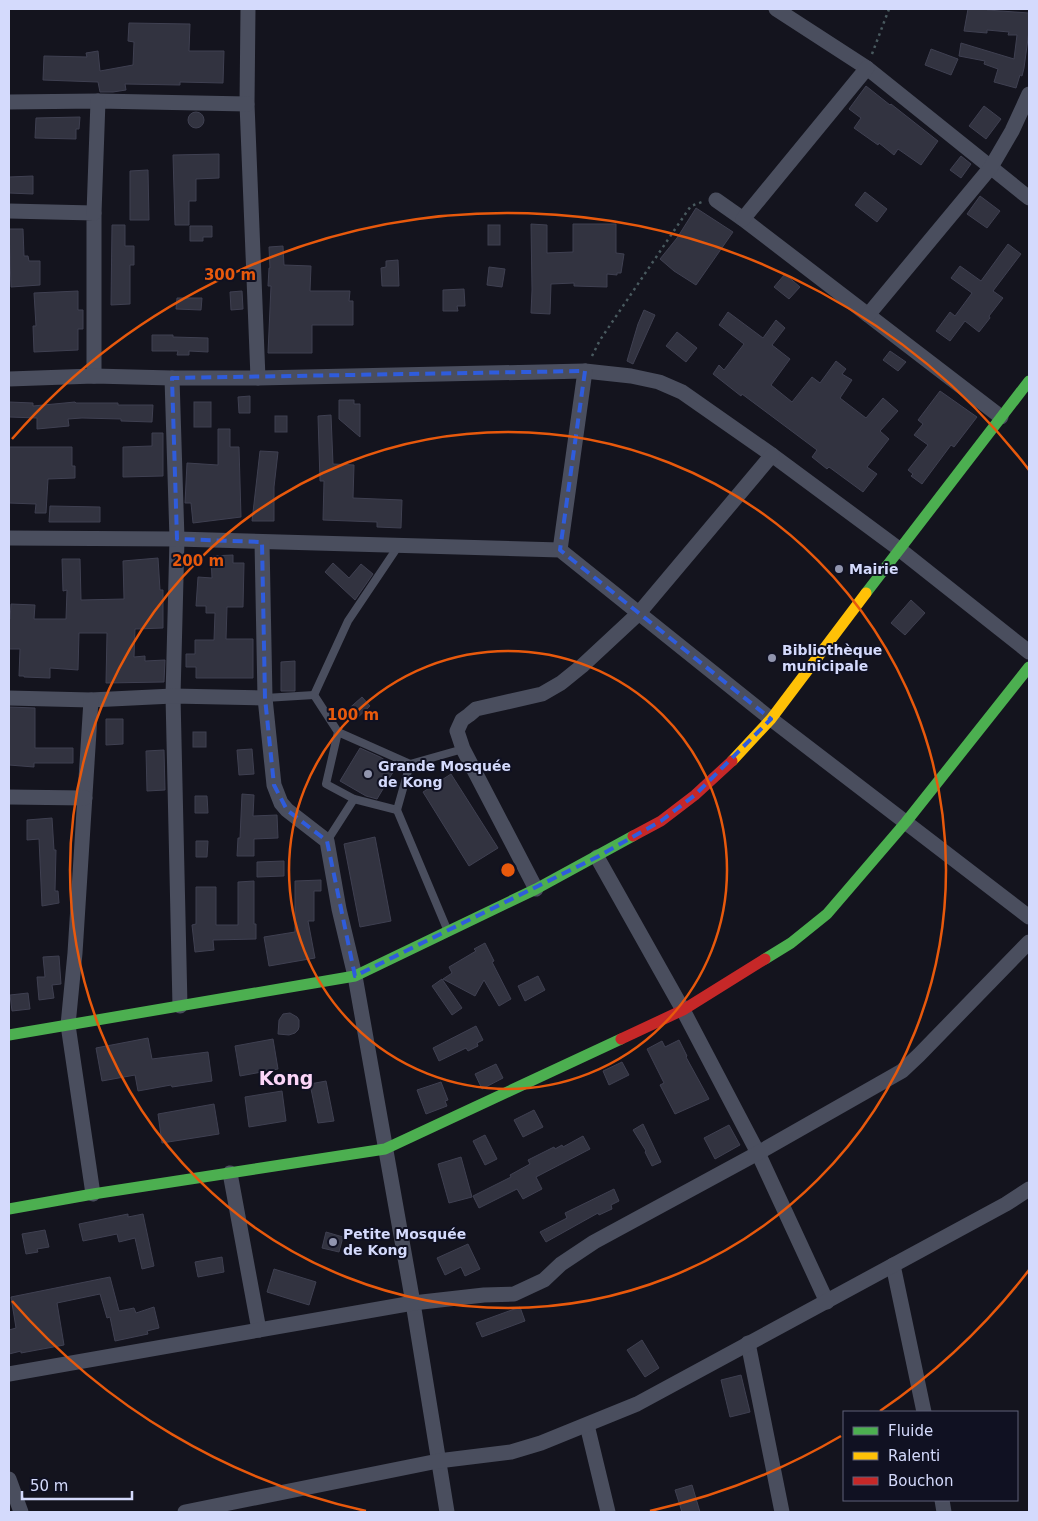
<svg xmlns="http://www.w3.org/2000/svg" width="1038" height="1521" viewBox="0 0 1038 1521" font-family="'DejaVu Sans',sans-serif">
<rect width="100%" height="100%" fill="#14141e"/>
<g fill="#323340" stroke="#3f4051">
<polygon points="968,9 987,9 987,10 1029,13 1029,31 1024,68 1022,76 1020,75 1016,88 994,82 998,69 984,64 985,61 959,56 961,43 1014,59 1017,35 1008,35 1009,32 987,30 987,33 964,31"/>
<polygon points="129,23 190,24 189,51 224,51 223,83 180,82 180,85 125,84 126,90 113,92 100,92 98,82 43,80 44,56 87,57 86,53 98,51 100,71 133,65 134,42 128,41"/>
<polygon points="931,49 958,59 951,75 925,65"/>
<polygon points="866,86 890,105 891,104 938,141 921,165 898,149 894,155 879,143 878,145 854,128 861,118 849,109"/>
<polygon points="984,106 1001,119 986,139 969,126"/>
<circle cx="196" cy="120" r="8"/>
<polygon points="80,117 79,129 76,129 76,139 35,138 36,118"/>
<polygon points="219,154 219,178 196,179 196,201 189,201 189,225 175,225 173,155"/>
<polygon points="961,156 971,164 961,178 950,170"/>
<polygon points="148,170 149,220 130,220 130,171"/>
<polygon points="33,176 33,194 9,193 9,177"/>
<polygon points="865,192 887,209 877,222 855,205"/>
<polygon points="980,196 1000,211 987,228 967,214"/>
<polygon points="696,208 733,232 696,285 674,271 660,259 677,238"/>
<polygon points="531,224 547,225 547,253 573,252 573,224 616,224 616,253 624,254 621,273 617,273 617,275 607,274 607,287 574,286 574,283 551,284 550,314 531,313 532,290"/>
<polygon points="112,225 125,225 125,246 134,246 134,265 130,265 130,304 111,305"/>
<rect x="488" y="225" width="12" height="20"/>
<polygon points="190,226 212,226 212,237 203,237 203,241 190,241"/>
<polygon points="9,229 23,229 24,256 28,256 29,261 40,261 40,285 11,287"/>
<polygon points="1008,244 1021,254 993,291 1003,298 989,316 990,318 979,332 965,321 950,341 936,331 950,312 955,316 972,293 951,278 960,266 981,281"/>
<polygon points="283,246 284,265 311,266 310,291 350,291 349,301 353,301 353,325 312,325 312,353 268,353 271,286 268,286 269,268 270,268 269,247"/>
<polygon points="398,260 399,286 382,286 381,268 386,267 386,261"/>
<polygon points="489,267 505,269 502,287 487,285"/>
<polygon points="785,274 800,287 789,299 774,287"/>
<polygon points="464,289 465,306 457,306 458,311 443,311 443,290"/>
<polygon points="78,291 78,310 83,310 83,329 78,329 78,350 34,352 33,326 36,326 34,293"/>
<polygon points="242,291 243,309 231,310 230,292"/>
<polygon points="177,298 202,298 201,310 176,309"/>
<polygon points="644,310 655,315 633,364 627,361 638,324"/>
<polygon points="728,312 763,338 776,320 785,328 772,345 790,359 771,385 792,402 812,377 820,383 836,361 846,369 842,374 852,380 840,398 866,418 883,398 898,411 880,431 889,439 867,467 877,474 863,492 829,467 827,469 812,457 817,450 742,394 741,396 713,374 719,365 724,370 744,344 719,325"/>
<polygon points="677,332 697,348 686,362 666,346"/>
<polygon points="152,335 173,335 173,337 208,338 208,352 189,351 189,355 177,355 178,351 152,351"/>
<polygon points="890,351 906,362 898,371 883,360"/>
<polygon points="940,391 977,417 954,447 951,445 922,484 911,476 913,474 908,470 928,445 914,435 923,424 918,420"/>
<polygon points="250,396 250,413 239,413 238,397"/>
<polygon points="339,400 354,400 354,404 360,404 360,437 339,419"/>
<polygon points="9,402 33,403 33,406 75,402 76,403 118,403 118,405 153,405 152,422 121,421 121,419 82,418 68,419 69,426 37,429 37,418 9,417"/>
<rect x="194" y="402" width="17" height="25"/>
<polygon points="331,415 333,464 354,465 353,498 402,500 401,528 377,527 377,522 323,520 324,481 320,481 318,416"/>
<rect x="275" y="416" width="12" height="16"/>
<polygon points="218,429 230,429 230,447 239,447 241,517 193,523 191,503 185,503 187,463 218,465"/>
<polygon points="152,433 163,433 163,476 123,477 123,447 152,446"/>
<polygon points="9,447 72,447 72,466 75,466 75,478 48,479 46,513 35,513 36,504 9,503"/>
<polygon points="260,451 278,452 274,487 274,521 252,521"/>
<polygon points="50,506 100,507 100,522 49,522"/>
<polygon points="233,555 233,563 244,563 243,607 227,607 226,639 253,639 253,678 196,678 196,667 186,667 186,654 195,654 195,640 214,640 215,613 206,613 206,606 196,606 198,577 212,578 211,556"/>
<polygon points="158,558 160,590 163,590 163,628 135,629 134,657 145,656 145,661 165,660 164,682 106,683 107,633 79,633 78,670 50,668 50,678 24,677 24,676 19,676 20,649 9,649 9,620 10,619 11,604 35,605 34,619 66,619 67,590 63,591 62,559 80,559 81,600 124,599 123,561"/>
<polygon points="333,563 349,578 361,564 373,574 355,600 325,572"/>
<polygon points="911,600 925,613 905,635 891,623"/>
<polygon points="295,661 295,691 281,691 281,662"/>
<polygon points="362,697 370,706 354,721 345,712"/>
<polygon points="9,707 35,708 35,748 73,748 73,763 34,763 34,767 9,765"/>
<polygon points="106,719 123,719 123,744 106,745"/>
<rect x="193" y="732" width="13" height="15"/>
<polygon points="360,748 380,757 396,767 377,799 366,796 340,781"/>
<polygon points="252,749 254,774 239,775 237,750"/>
<polygon points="164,750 165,790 147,791 146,751"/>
<polygon points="451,774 498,848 469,866 423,792"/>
<polygon points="242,794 254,795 253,816 277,815 278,838 254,839 254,856 237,856 238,838 240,838"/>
<polygon points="195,796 207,796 208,813 195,813"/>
<polygon points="52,818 54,850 56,850 55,891 58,891 59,903 42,906 39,839 27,840 27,820"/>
<polygon points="375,837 391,921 360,927 344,844"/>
<polygon points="196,841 208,841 207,857 196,857"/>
<polygon points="284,861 284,876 257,877 257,862"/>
<polygon points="321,880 321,891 314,891 314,921 308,921 315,958 269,966 264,937 295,932 295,881"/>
<polygon points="254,881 254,924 256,924 256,939 213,940 214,950 195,952 192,925 196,924 196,887 216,887 216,925 238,925 238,882"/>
<polygon points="485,943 494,961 492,962 511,999 499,1006 484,980 475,996 443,979 452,973 449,967 476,951 474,949"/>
<polygon points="59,956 61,984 52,985 54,998 39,1000 37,977 45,977 43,957"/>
<polygon points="538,976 545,990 525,1001 518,986"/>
<polygon points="442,979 462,1008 452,1015 432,986"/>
<polygon points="28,993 30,1009 12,1011 10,995"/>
<polygon points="290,1013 297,1017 299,1020 299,1027 298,1030 295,1033 289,1035 278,1034 279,1020 283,1014"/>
<polygon points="476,1026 483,1040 477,1043 478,1046 468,1051 466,1048 439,1061 433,1048"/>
<polygon points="148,1038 152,1059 208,1052 212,1081 172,1087 171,1085 138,1091 135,1075 102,1081 96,1048"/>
<polygon points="273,1039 278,1069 240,1076 235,1046"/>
<polygon points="679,1040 687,1056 686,1057 709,1099 675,1114 660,1085 664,1083 647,1049 662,1041 665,1047"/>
<polygon points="622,1062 629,1075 609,1085 603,1071"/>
<polygon points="496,1064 503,1078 482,1089 475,1074"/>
<polygon points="326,1081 334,1121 318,1123 310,1084"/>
<polygon points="441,1082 448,1100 445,1101 447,1106 426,1114 417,1090"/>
<polygon points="282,1091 286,1121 249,1127 245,1097"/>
<polygon points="214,1104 219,1134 162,1143 158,1114"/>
<polygon points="534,1110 543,1127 523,1137 514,1120"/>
<polygon points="643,1124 661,1162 652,1166 645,1152 646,1151 633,1130"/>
<polygon points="729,1125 740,1145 715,1159 704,1138"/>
<polygon points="485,1135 497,1159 485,1165 473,1141"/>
<polygon points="583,1136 590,1149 536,1177 542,1189 523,1199 517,1189 479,1208 473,1196 511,1177 510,1175 530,1164 528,1160 554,1147 555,1149 562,1145 563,1147"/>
<polygon points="461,1157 472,1197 449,1203 438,1164"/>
<polygon points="614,1189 619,1201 611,1205 612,1209 599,1215 598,1213 546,1242 540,1232 567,1218 565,1213"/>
<polygon points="128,1214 128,1217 143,1214 154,1266 142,1269 135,1238 119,1242 117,1234 83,1241 79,1224"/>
<polygon points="45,1230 49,1247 37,1249 38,1252 26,1254 22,1234"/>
<polygon points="326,1232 343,1237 339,1252 322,1248"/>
<polygon points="468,1244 480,1269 465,1276 461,1267 445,1275 437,1258"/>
<polygon points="222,1257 224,1272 198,1277 195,1262"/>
<polygon points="274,1269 316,1282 309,1305 267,1292"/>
<polygon points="110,1277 119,1311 134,1308 136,1313 154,1307 159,1328 147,1331 148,1334 115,1341 110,1317 107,1318 100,1294 57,1303 64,1345 21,1353 21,1351 9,1354 9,1330 16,1328 11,1297"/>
<polygon points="520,1307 525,1321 482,1337 476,1323"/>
<polygon points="642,1340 659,1368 645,1377 627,1350"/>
<polygon points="741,1375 750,1412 730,1417 721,1380"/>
<polygon points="692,1485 700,1512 682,1512 675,1490"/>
</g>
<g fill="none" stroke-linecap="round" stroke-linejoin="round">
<g stroke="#495a5f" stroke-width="2.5" stroke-dasharray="2.5 4" stroke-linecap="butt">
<polyline points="872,54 889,9"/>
<polyline points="592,356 600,340 686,213 691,206 702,202"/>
</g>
<g stroke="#4a4e5e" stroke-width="8">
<polyline points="314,695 338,732 326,784 354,799 397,810 410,764 338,732"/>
<polyline points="314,695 348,621 399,545"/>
<polyline points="265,698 314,695"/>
<polyline points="410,764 463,749"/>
<polyline points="397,810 447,929"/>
<polyline points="327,841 354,799"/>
</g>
<g stroke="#4a4e5e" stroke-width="15">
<polyline points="248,9 247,104 258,378"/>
<polyline points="776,9 867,68 1029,198"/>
<polyline points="9,102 98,101 247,104"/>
<polyline points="716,200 743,219 1001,417"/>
<polyline points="9,211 94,213 94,376"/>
<polyline points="94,213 98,101"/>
<polyline points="743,219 867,68"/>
<polyline points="868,315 991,167 1012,131 1029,94"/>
<polyline points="172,378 177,539 173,696 180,1006"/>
<polyline points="9,379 94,376 172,378 258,378 585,371 631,376 659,382 682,392 772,455 899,549 1029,652"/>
<polyline points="9,538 177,539 560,550 771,719 1029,917"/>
<polyline points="262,542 265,698 274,785 281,803 287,810 327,841 339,909 355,976 413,1303 447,1512"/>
<polyline points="560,550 585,371"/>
<polyline points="9,698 91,700 173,696 265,698"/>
<polyline points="91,700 75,953 68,1025 93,1194"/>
<polyline points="9,797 85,798"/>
<polyline points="597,857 683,1010 758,1153 827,1302"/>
<polyline points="536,889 463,749 457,731 462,720 469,715 476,709 542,694 561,683 582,666 639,613 772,455"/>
<polyline points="230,1173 259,1330"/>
<polyline points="893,1265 924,1412"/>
<polyline points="748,1343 782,1512"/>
<polyline points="9,1374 413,1303 484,1295 514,1294 544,1280 561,1264 594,1242 758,1153 902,1071 919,1055 1029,942"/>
<polyline points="587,1425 608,1512"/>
<polyline points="9,1479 21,1512"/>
<polyline points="942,1500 944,1512"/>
<polyline points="185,1512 438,1461 511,1452 541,1443 637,1404 1006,1204 1029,1189"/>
</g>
<g stroke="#4caf50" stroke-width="11">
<polyline points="866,593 1029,381"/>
<polyline points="765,959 791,943 827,914 906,822 1029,667"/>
<polyline points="9,1035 355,976 536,889 633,836"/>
<polyline points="9,1209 93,1194 385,1149 621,1039"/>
</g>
<polyline stroke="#ffc107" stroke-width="11" points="732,761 771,719 866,593"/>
<g stroke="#c62828" stroke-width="11">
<polyline points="633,836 661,821 695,795 732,761"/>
<polyline points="621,1039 683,1010 765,959"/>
</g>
</g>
<path fill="none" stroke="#2f5cdc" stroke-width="4" stroke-dasharray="10 6" stroke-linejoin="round" d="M 585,371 L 560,550 L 771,719 L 695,795 L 661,821 L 597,857 L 355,976 L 327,841 L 287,810 L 274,785 L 265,698 L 262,542 L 177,539 L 172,378 Z"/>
<g fill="none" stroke="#e8590c" stroke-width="2.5">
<circle cx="508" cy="870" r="219"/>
<circle cx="508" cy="870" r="438"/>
<path d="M1029 1270A657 657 0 0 1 880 1411M841 1436A657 657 0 0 1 650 1511M366 1511A657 657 0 0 1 12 1301M12 439A657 657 0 0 1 1029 470"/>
</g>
<g fill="#9195ae" stroke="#101122" stroke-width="2">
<circle cx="839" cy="569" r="5"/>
<circle cx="772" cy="658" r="5"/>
<circle cx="368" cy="774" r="5"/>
<circle cx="333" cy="1242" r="5"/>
</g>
<g text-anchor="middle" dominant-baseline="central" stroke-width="4" stroke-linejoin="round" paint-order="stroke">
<g font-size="14" font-weight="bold" fill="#d4dafc" stroke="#101122" text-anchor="start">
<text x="849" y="569">Mairie</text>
<text x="782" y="650">Bibliothèque<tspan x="782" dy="16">municipale</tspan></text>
<text x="378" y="766">Grande Mosquée<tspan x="378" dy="16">de Kong</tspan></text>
<text x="343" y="1234">Petite Mosquée<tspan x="343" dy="16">de Kong</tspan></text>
</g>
<g font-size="19" font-weight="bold" fill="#fcd6f8" stroke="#101122">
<text x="286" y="1078">Kong</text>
</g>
</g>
<circle cx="508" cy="870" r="8" fill="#e8590c" stroke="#101122" stroke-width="2.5"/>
<g font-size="15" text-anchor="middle" font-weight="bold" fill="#e8590c" stroke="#101122" stroke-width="4" stroke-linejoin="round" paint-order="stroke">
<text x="230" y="280">300 m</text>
<text x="198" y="566">200 m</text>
<text x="353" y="720">100 m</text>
</g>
<rect width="1038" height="1521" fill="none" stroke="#d4dafc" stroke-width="20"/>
<rect x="843" y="1411" width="175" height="90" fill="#101122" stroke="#5e6179"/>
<rect x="853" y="1427" width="25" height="8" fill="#4caf50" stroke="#5e6179"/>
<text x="888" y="1436" font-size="15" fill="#d4dafc">Fluide</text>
<rect x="853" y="1452" width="25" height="8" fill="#ffc107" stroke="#5e6179"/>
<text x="888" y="1461" font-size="15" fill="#d4dafc">Ralenti</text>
<rect x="853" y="1477" width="25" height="8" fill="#c62828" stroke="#5e6179"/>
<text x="888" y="1486" font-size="15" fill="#d4dafc">Bouchon</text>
<path d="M22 1491v8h110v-8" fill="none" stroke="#d4dafc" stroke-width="2.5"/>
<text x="30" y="1491" font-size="15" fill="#d4dafc" stroke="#101122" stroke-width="4" paint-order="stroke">50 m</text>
</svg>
